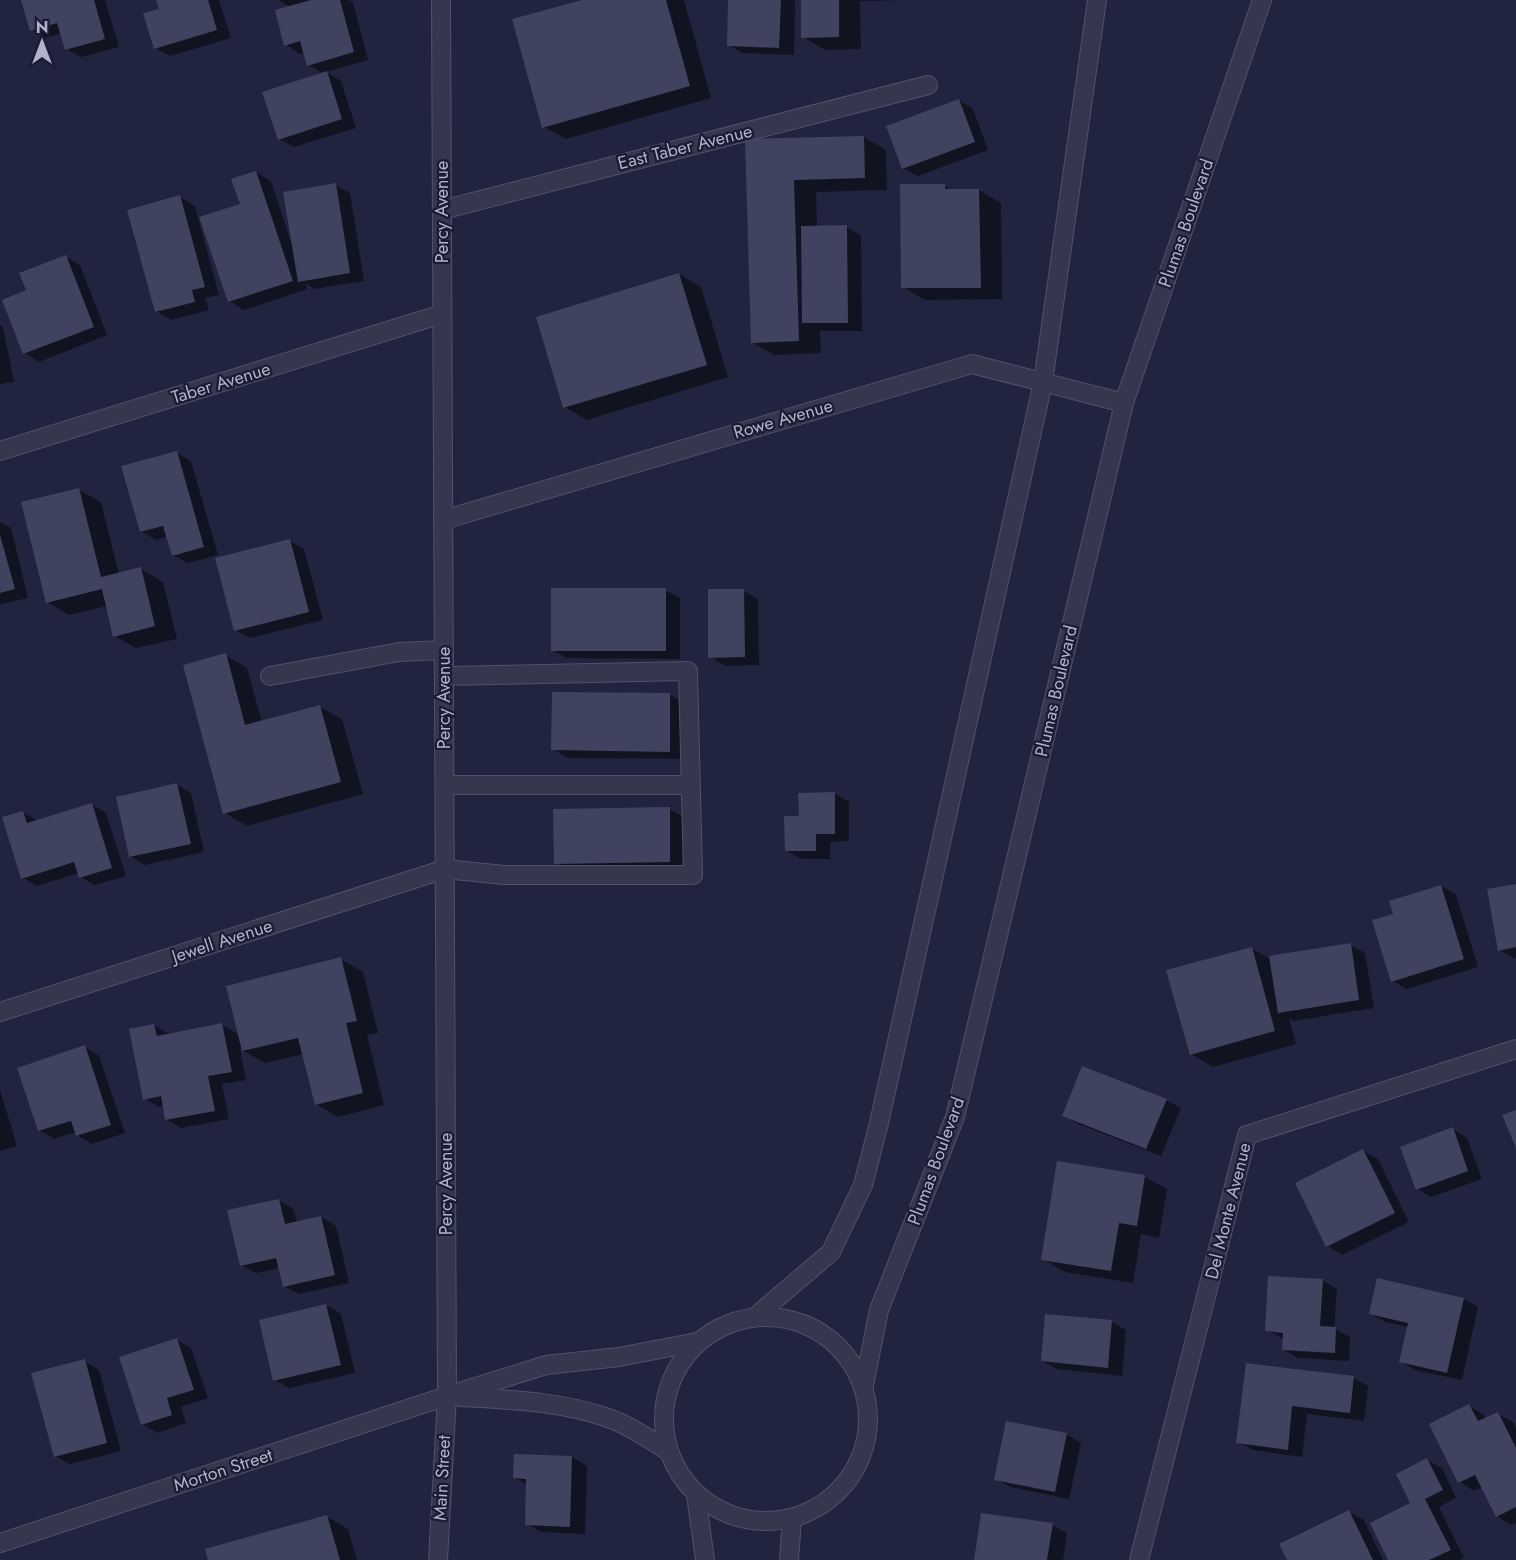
<svg xmlns="http://www.w3.org/2000/svg" width="1516" height="1560" viewBox="0 0 1516 1560" font-family="Jost,sans-serif">
<rect width="100%" height="100%" fill="#21243e"/>
<g fill="#0007">
<polygon points="23,0 105,0 119,47 81,57 66,49 62,33 46,38 31,30"/>
<polygon points="158,0 219,0 231,38 170,56 155,48 160,10"/>
<polygon points="278,0 348,0 353,2 368,60 326,72 341,81 356,128 294,147 279,139 324,74 309,65 305,52 300,54 286,45 290,7"/>
<polygon points="587,0 684,0 711,98 566,139 544,127"/>
<polygon points="730,0 795,0 794,55 743,53 728,45"/>
<polygon points="802,0 910,0 860,1 861,49 825,50 803,37"/>
<polygon points="959,100 973,109 988,150 918,176 903,168"/>
<polygon points="864,137 886,150 887,190 816,192 817,227 846,227 861,235 862,331 820,331 821,353 774,355 752,342 746,140"/>
<polygon points="256,172 271,181 292,245 335,185 350,193 364,281 314,289 305,283 307,289 244,310 229,301 242,204"/>
<polygon points="944,186 953,191 979,190 1001,203 1002,299 925,300 903,287"/>
<polygon points="180,197 195,206 219,295 205,298 209,310 171,320 156,311"/>
<polygon points="66,257 80,265 107,335 39,362 25,353 27,291"/>
<polygon points="679,274 701,287 728,377 587,420 565,407"/>
<polygon points="0,325 3,327 14,382 0,384"/>
<polygon points="177,453 191,461 218,555 188,563 173,555 168,536 156,540 141,531"/>
<polygon points="79,490 101,502 119,574 141,569 163,582 177,639 136,648 114,636 107,606 69,615 47,602"/>
<polygon points="0,522 11,528 28,598 0,604"/>
<polygon points="290,541 304,549 323,620 250,638 235,630"/>
<polygon points="665,590 680,598 680,659 567,658 552,650"/>
<polygon points="744,591 758,599 759,665 725,666 710,657"/>
<polygon points="225,655 247,668 262,722 320,707 342,719 363,794 247,826 225,813"/>
<polygon points="670,695 685,703 684,759 568,758 553,749"/>
<polygon points="177,785 191,793 204,852 145,865 130,856"/>
<polygon points="834,793 849,802 849,841 830,842 830,859 801,859 786,850 800,818"/>
<polygon points="91,804 106,813 126,876 95,885 80,877 79,873 37,886 23,878 23,812 38,821"/>
<polygon points="669,809 684,817 685,869 571,871 556,863"/>
<polygon points="1441,886 1456,895 1478,967 1407,989 1392,981"/>
<polygon points="1516,886 1516,958 1514,958 1499,950"/>
<polygon points="1351,945 1365,953 1374,1008 1294,1021 1289,1018 1296,1044 1213,1067 1191,1054 1251,948 1272,960"/>
<polygon points="341,959 363,972 378,1033 367,1035 384,1105 338,1117 316,1104 303,1054 265,1063 240,1049 246,1080 222,1084 229,1119 181,1128 166,1119 164,1106 159,1107 145,1099 154,1025 169,1034 222,1025 239,1035"/>
<polygon points="85,1047 99,1056 125,1133 92,1144 77,1135 76,1132 54,1139 39,1130"/>
<polygon points="0,1090 17,1146 0,1151"/>
<polygon points="1166,1100 1181,1108 1161,1156 1078,1124 1064,1115"/>
<polygon points="1453,1129 1467,1138 1482,1179 1431,1197 1417,1189"/>
<polygon points="1363,1151 1378,1159 1409,1222 1342,1255 1328,1246"/>
<polygon points="1059,1163 1145,1177 1167,1189 1159,1238 1141,1234 1133,1283 1065,1272 1043,1259"/>
<polygon points="279,1200 293,1209 297,1222 321,1217 336,1226 349,1283 299,1294 284,1286 280,1268 256,1273 241,1265"/>
<polygon points="1322,1280 1337,1289 1334,1328 1350,1337 1349,1361 1298,1358 1283,1349 1284,1339 1266,1330"/>
<polygon points="1464,1299 1478,1307 1462,1380 1415,1370 1400,1361 1408,1327 1385,1322 1371,1314"/>
<polygon points="326,1305 341,1314 355,1373 289,1388 275,1380"/>
<polygon points="1112,1322 1126,1330 1122,1376 1057,1369 1042,1361"/>
<polygon points="177,1340 191,1348 208,1398 181,1407 186,1423 157,1433 143,1424"/>
<polygon points="84,1361 99,1370 121,1451 70,1464 55,1456"/>
<polygon points="1248,1365 1354,1378 1368,1386 1364,1421 1307,1414 1302,1457 1253,1450 1238,1442"/>
<polygon points="1469,1406 1484,1415 1486,1419 1498,1414 1513,1422 1516,1428 1516,1523 1511,1525 1497,1516 1482,1487 1474,1491 1460,1482"/>
<polygon points="1066,1434 1081,1443 1069,1499 1011,1487 996,1479"/>
<polygon points="572,1457 587,1466 585,1534 541,1532 527,1524 528,1485 515,1478"/>
<polygon points="1427,1460 1442,1468 1456,1498 1439,1507 1464,1558 1460,1560 1390,1560"/>
<polygon points="1349,1512 1364,1520 1383,1560 1288,1560"/>
<polygon points="326,1516 348,1529 357,1560 209,1560"/>
<polygon points="1052,1525 1067,1533 1063,1560 976,1560"/>
</g>
<g fill="#3f4360">
<polygon points="21,0 94,0 105,39 65,50 57,23 30,31"/>
<polygon points="156,0 208,0 217,30 154,49 143,13 159,9"/>
<polygon points="311,0 340,0 354,52 307,66 300,41 284,46 275,10"/>
<polygon points="582,0 666,0 690,86 542,128 512,19"/>
<polygon points="728,0 781,0 779,48 727,46"/>
<polygon points="801,0 839,0 839,37 801,38"/>
<polygon points="327,71 342,119 278,140 262,92"/>
<polygon points="959,99 975,142 902,169 886,126"/>
<polygon points="864,136 865,178 794,180 799,341 751,343 745,139"/>
<polygon points="256,171 293,281 228,302 199,217 240,204 231,179"/>
<polygon points="336,183 350,273 298,282 283,192"/>
<polygon points="900,184 945,184 945,189 979,189 981,288 901,288"/>
<polygon points="180,195 205,287 192,290 195,302 155,312 127,210"/>
<polygon points="847,225 848,323 802,323 801,226"/>
<polygon points="66,255 94,327 23,354 2,300 26,290 19,273"/>
<polygon points="679,273 707,365 563,408 536,317"/>
<polygon points="177,451 204,547 172,556 163,526 140,532 121,466"/>
<polygon points="79,488 101,577 141,567 155,626 113,637 102,589 46,603 21,502"/>
<polygon points="0,535 15,589 0,593"/>
<polygon points="290,539 309,612 234,631 215,558"/>
<rect x="551" y="588" width="115" height="63"/>
<polygon points="708,589 744,589 745,657 708,658"/>
<polygon points="226,653 245,725 320,705 341,782 223,814 183,665"/>
<polygon points="552,692 670,693 670,752 551,750"/>
<polygon points="177,783 191,844 129,857 116,797"/>
<polygon points="835,792 835,834 816,834 816,851 785,851 784,816 799,816 798,793"/>
<polygon points="92,803 112,868 79,878 74,862 21,879 2,817 23,811 27,823"/>
<polygon points="670,807 670,862 554,864 553,809"/>
<polygon points="1516,884 1516,947 1498,951 1487,889"/>
<polygon points="1441,885 1464,959 1391,982 1372,920 1393,914 1389,901"/>
<polygon points="1351,943 1359,1000 1278,1013 1269,956"/>
<polygon points="1252,947 1275,1031 1190,1055 1166,970"/>
<polygon points="341,957 357,1021 346,1023 363,1093 315,1105 298,1038 242,1051 226,986"/>
<polygon points="222,1023 232,1072 208,1076 215,1111 165,1120 161,1096 143,1100 129,1029 154,1024 157,1036"/>
<polygon points="85,1045 111,1125 76,1136 71,1121 38,1131 17,1068"/>
<polygon points="1082,1066 1167,1099 1146,1149 1062,1116"/>
<polygon points="1516,1110 1516,1148 1502,1115"/>
<polygon points="1453,1127 1468,1171 1416,1190 1400,1147"/>
<polygon points="1363,1149 1395,1213 1326,1247 1295,1183"/>
<polygon points="1057,1161 1145,1175 1137,1226 1119,1223 1111,1271 1041,1260"/>
<polygon points="279,1199 285,1224 321,1216 335,1275 283,1287 276,1258 240,1266 227,1210"/>
<polygon points="1268,1276 1323,1279 1320,1326 1336,1327 1335,1353 1282,1350 1283,1333 1265,1331"/>
<polygon points="1377,1278 1464,1298 1447,1373 1399,1362 1408,1323 1369,1314"/>
<polygon points="326,1304 341,1365 273,1381 259,1320"/>
<polygon points="1045,1314 1112,1320 1108,1368 1041,1361"/>
<polygon points="177,1338 194,1390 167,1398 172,1415 141,1425 119,1357"/>
<polygon points="85,1359 107,1443 54,1457 31,1373"/>
<polygon points="1246,1363 1354,1376 1350,1413 1292,1406 1288,1450 1236,1443"/>
<polygon points="1469,1404 1478,1421 1498,1412 1516,1448 1516,1507 1496,1517 1475,1475 1458,1483 1429,1424"/>
<polygon points="1006,1421 1067,1433 1055,1492 994,1480"/>
<polygon points="514,1454 572,1456 570,1527 525,1525 526,1479 513,1478"/>
<polygon points="1427,1458 1443,1490 1425,1499 1451,1550 1429,1560 1388,1560 1370,1523 1410,1503 1396,1474"/>
<polygon points="1349,1510 1373,1560 1287,1560 1279,1544"/>
<polygon points="981,1513 1053,1523 1047,1560 974,1560"/>
<polygon points="327,1515 340,1560 208,1560 205,1549"/>
</g>
<g fill="none" stroke-linecap="round" stroke-linejoin="round">
<defs>
<g id="minor">
<polyline points="442,210 928,85"/>
<polyline points="0,451 442,314"/>
<polyline points="443,520 972,364 1124,403"/>
<polyline points="270,676 399,652 443,650"/>
<polyline points="445,785 690,785"/>
<polyline points="0,1012 445,869 504,875 693,875 688,671 444,676"/>
<polyline points="756,1316 831,1252 863,1185 879,1123 1043,382 1097,0"/>
<circle cx="766" cy="1419" r="102"/>
<polyline points="864,1385 879,1310 955,1117 1124,403 1262,0"/>
<path d="M 460,1397 C 512,1400 562,1401 611,1419 C 631,1426 650,1440 668,1451"/>
<polyline points="696,1495 705,1560"/>
<polyline points="0,1543 447,1396 546,1365 619,1357 697,1342"/>
<polyline points="438,1560 447,1396 441,0"/>
<polyline points="789,1560 792,1519"/>
<polyline points="1139,1560 1247,1135 1516,1049"/>
</g>
</defs>
<use href="#minor" stroke="#505269" stroke-width="20"/>
<use href="#minor" stroke="#35374e" stroke-width="18"/>
</g>
<g text-anchor="middle" dominant-baseline="central" stroke-width="4.5" stroke-linejoin="round" paint-order="stroke">
<g font-size="18" fill="#b0b2c9" stroke="#1a1c33">
<text transform="translate(685 147) rotate(-14)">East Taber Avenue</text>
<text transform="translate(442 212) rotate(-90)">Percy Avenue</text>
<text transform="translate(1186 223) rotate(-71)">Plumas Boulevard</text>
<text transform="translate(221 383) rotate(-17)">Taber Avenue</text>
<text transform="translate(783 419) rotate(-16)">Rowe Avenue</text>
<text transform="translate(1056 691) rotate(-77)">Plumas Boulevard</text>
<text transform="translate(444 698) rotate(-90)">Percy Avenue</text>
<text transform="translate(222 941) rotate(-18)">Jewell Avenue</text>
<text transform="translate(936 1161) rotate(-70)">Plumas Boulevard</text>
<text transform="translate(446 1184) rotate(-90)">Percy Avenue</text>
<text transform="translate(1228 1211) rotate(-76)">Del Monte Avenue</text>
<text transform="translate(223 1470) rotate(-18)">Morton Street</text>
<text transform="translate(442 1478) rotate(-87)">Main Street</text>
</g>
</g>
<g transform="translate(42 42)" stroke="#1a1c33" stroke-width="4.5" paint-order="stroke">
<path d="M0-4.5L10 22L0 15L-10 22Z" fill="#b0b2c9"/>
<text y="-9" font-size="16" font-weight="bold" text-anchor="middle" fill="#b0b2c9">N</text>
</g>
</svg>
